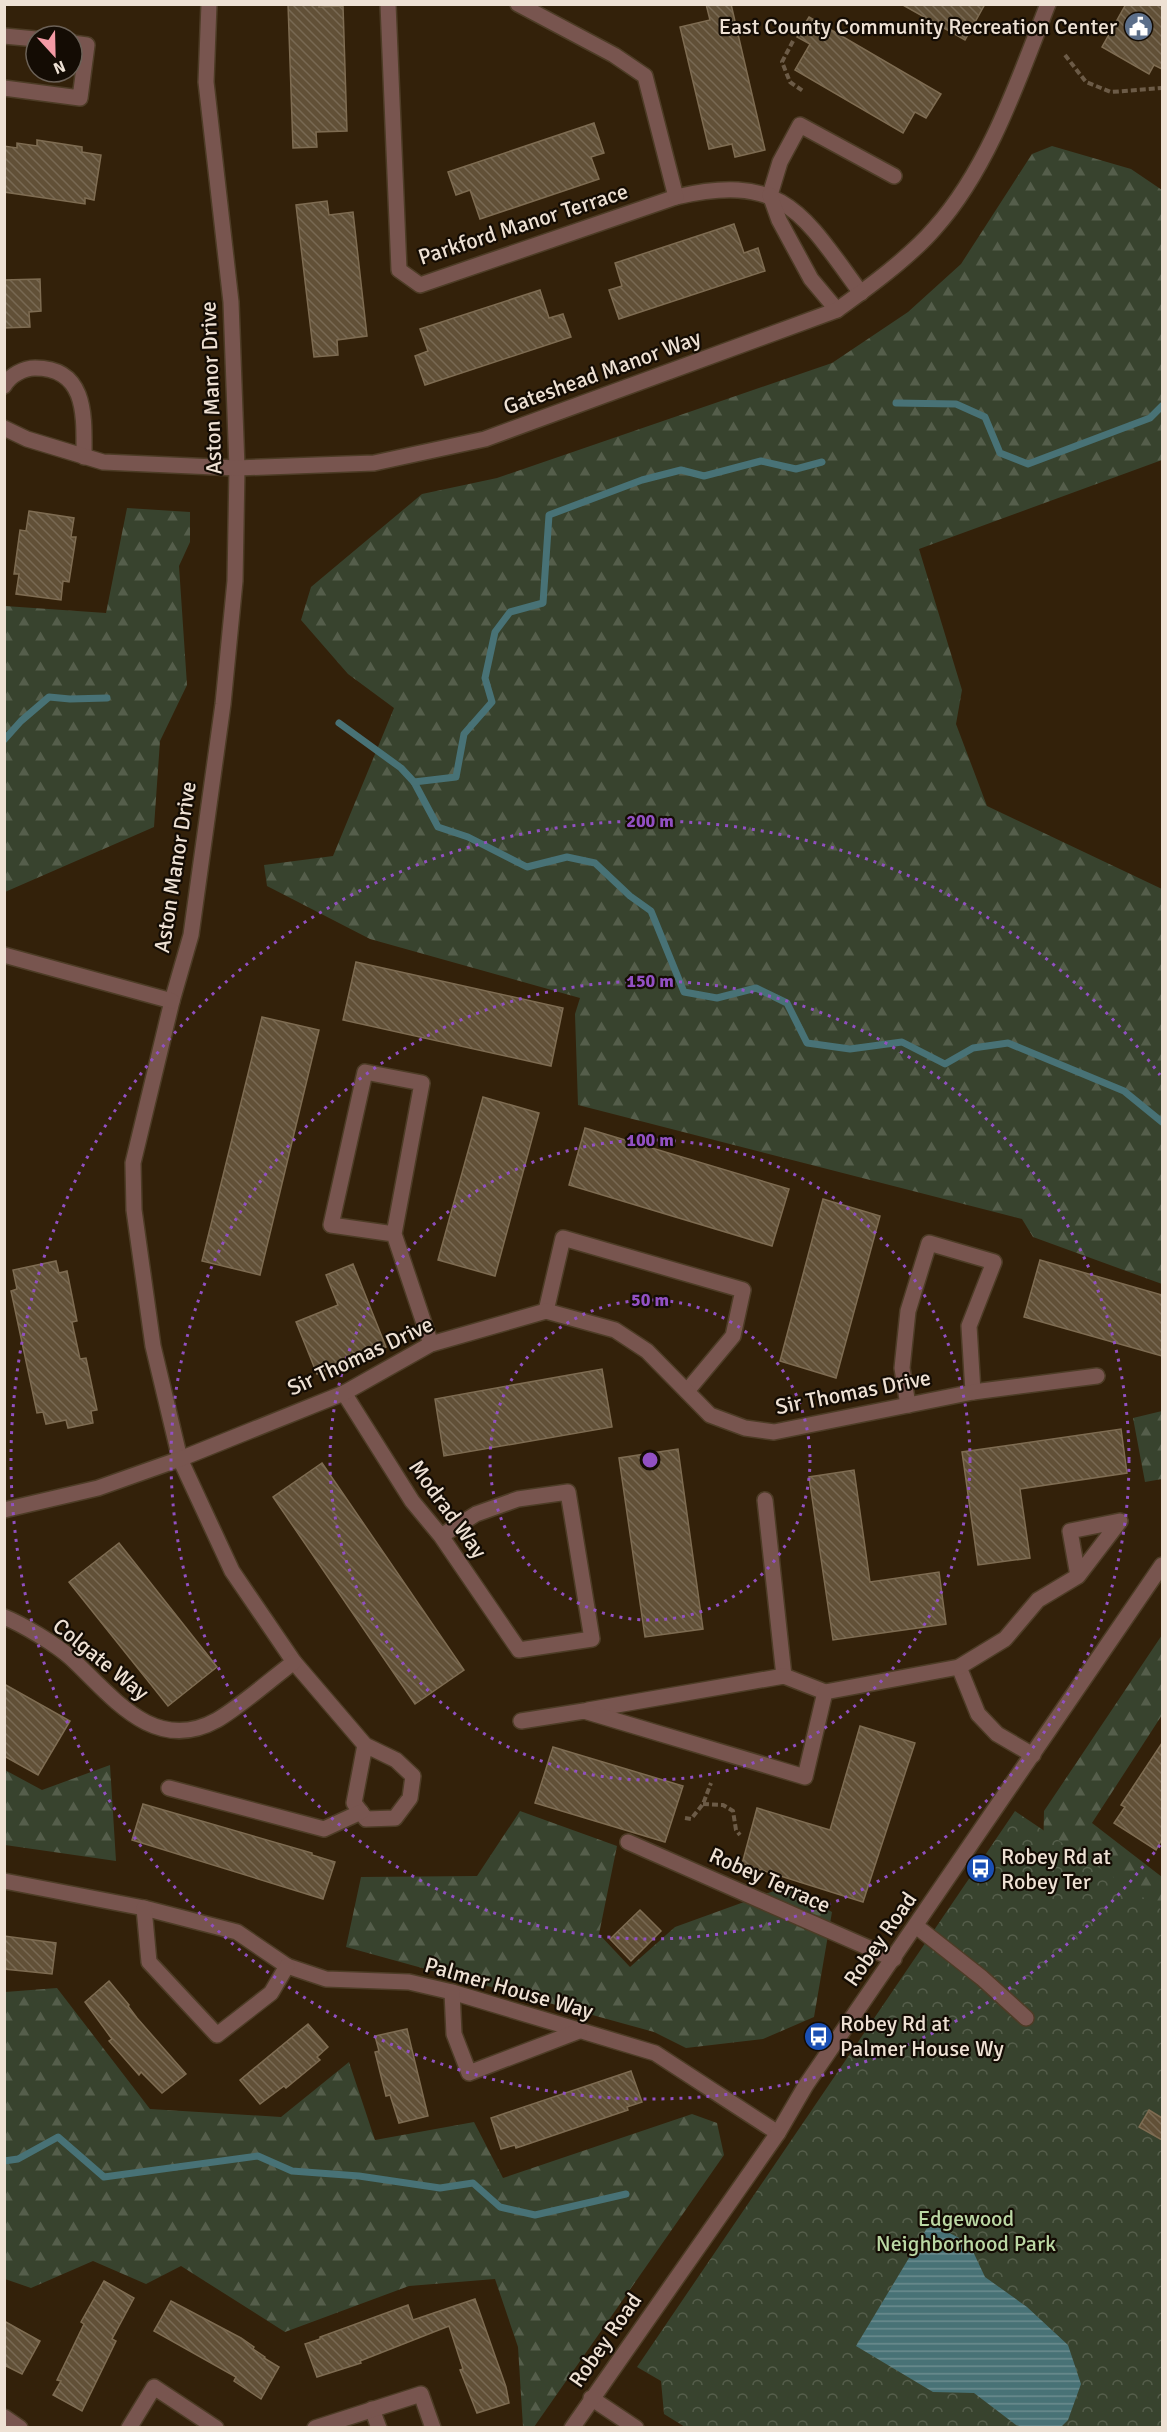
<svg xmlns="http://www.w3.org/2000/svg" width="1167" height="2432" viewBox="0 0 1167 2432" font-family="Signika,sans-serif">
<defs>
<pattern id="forest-firs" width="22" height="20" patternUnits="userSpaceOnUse" patternTransform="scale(1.5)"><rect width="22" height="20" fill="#38432e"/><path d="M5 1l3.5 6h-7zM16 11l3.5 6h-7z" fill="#555e4b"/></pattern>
<pattern id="park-crowns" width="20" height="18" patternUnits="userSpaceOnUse" patternTransform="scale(1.5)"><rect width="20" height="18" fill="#38432e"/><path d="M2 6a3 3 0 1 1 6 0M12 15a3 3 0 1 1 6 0" fill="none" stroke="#555e4b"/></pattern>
<pattern id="water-rules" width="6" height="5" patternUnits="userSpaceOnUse" patternTransform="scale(1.5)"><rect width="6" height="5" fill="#487276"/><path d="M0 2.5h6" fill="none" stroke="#6c8c8f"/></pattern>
<pattern id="building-back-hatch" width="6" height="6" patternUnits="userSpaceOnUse" patternTransform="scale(1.5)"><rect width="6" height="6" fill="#615037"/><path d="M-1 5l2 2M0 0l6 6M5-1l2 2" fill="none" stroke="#786953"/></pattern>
</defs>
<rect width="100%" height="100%" fill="#33210a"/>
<g fill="url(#forest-firs)">
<polygon points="1052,146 1131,169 1162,190 1162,460 919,549 962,690 956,724 987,806 1162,889 1162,1284 1033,1237 1022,1219 578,1105 575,1014 580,998 370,939 267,886 264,865 333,856 394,708 348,674 301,620 311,587 422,494 497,478 832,363 908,312 961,264 1032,154"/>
<polygon points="127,508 190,512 190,542 179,566 187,685 160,741 154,827 5,892 5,606 106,613"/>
<polygon points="1162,1411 1162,1479 1145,1482 1133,1418"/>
<polygon points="1162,1635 1162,1715 1092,1823 1162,1877 1162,1996 1043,1860 1044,1811"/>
<polygon points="110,1765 116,1861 5,1845 5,1770 42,1790"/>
<polygon points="520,1811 617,1846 599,1934 630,1967 675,1927 785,1887 832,1912 814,2017 763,2039 686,2048 654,2032 346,1947 361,1877 477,1876"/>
<polygon points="57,1988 150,2109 281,2117 349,2062 375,2140 474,2122 503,2178 692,2114 717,2123 724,2155 534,2427 523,2427 518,2347 495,2279 409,2286 285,2332 181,2266 146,2284 93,2261 31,2288 5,2279 5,1992"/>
</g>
<polygon fill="url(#park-crowns)" points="1015,1811 1162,1910 1162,2427 685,2427 664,2414 661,2381 637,2367"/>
<polygon fill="url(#water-rules)" points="930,2223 969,2243 985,2277 1027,2307 1068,2345 1081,2384 1068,2420 1061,2427 1026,2428 1016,2425 974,2393 933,2392 856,2346"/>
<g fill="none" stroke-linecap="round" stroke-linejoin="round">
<g stroke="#487276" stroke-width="7">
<polyline points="896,403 956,404 985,417 1000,453 1028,464 1150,418 1162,406"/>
<polyline points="339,723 401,768 414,782 438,827 468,837 527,867 567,857 595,863 630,896 651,911 684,992 717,998 756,988 787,1003 807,1043 850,1049 902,1042 945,1064 973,1048 1008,1043 1124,1091 1162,1122"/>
<polyline points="4,740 21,721 49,697 70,699 107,698"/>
<polyline points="414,782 456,777 464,734 492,702 485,678 495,632 510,612 543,603 549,515 642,480 681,470 704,476 761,461 796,469 822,462"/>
<polyline points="4,2161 18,2159 58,2137 104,2177 258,2156 292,2171 359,2176 440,2188 473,2183 500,2207 535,2215 626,2194"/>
</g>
</g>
<g fill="url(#building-back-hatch)" stroke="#7e6c52" stroke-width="1.5">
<polygon points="288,4 319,4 319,7 343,6 347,131 316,132 317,147 293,148"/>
<polygon points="706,4 731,4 765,150 735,157 732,144 709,149 680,27 710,20"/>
<polygon points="901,4 985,4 965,40"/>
<polygon points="1126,4 1162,4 1162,69 1154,65 1149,74 1102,47"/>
<polygon points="809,17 941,94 926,118 915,112 903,133 795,70 810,44 797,37"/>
<polygon points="594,123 604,153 591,157 599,179 480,219 470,190 456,195 448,172"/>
<polygon points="37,140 82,147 82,152 101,155 94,200 85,198 85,204 4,192 4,146 17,148 17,143 37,146"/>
<polygon points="327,201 329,215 353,212 367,336 337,340 338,355 314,357 296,205"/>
<polygon points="734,224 744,253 758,248 765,271 619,319 609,290 622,286 615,263"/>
<polygon points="40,279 41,311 29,312 30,327 4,328 4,280"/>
<polygon points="540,290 549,318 563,314 571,337 425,385 415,356 428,351 420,329"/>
<polygon points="29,511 74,518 71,537 76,537 69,582 63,581 61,600 16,594 19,574 14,574 20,530 26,531"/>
<polygon points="356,962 563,1008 551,1066 343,1020"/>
<polygon points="262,1017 319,1030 260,1275 202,1261"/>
<polygon points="483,1097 539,1113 495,1276 438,1260"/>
<polygon points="585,1128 789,1189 772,1246 569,1185"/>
<polygon points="823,1199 880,1216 836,1378 780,1361"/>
<polygon points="1040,1260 1162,1295 1162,1356 1024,1317"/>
<polygon points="56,1261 59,1273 67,1271 77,1321 72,1322 80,1359 86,1358 97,1410 91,1411 93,1423 68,1428 66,1420 46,1424 43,1412 37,1413 11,1291 17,1289 13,1270"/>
<polygon points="353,1264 386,1347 317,1374 296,1322 338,1305 326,1275"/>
<polygon points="602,1369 612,1427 444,1456 435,1399"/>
<polygon points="1121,1429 1127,1473 1020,1489 1030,1558 978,1565 962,1452"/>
<polygon points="678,1449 703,1629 645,1637 619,1458"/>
<polygon points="322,1463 464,1670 415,1704 273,1497"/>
<polygon points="854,1470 870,1582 939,1572 946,1624 833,1640 809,1477"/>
<polygon points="119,1543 217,1667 168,1706 69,1582"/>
<polygon points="4,1684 70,1721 38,1775 4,1756"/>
<polygon points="860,1726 915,1743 863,1902 742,1864 757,1808 830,1830"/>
<polygon points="1162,1743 1162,1839 1156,1850 1114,1823 1125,1807 1121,1805"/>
<polygon points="553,1747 683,1786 665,1842 535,1803"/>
<polygon points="143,1804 312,1853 312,1855 335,1862 323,1899 132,1840"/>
<polygon points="640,1910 661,1931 631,1961 610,1939"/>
<polygon points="4,1936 56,1943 52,1974 4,1969"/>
<polygon points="109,1981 129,2005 128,2006 137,2018 186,2074 162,2093 141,2072 139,2075 109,2041 112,2039 85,2002"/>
<polygon points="308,2024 328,2047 317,2057 320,2060 286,2088 284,2086 260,2104 240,2080"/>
<polygon points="407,2029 428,2116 399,2123 390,2095 386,2096 375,2052 379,2051 375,2036"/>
<polygon points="631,2071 642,2102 627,2107 628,2110 531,2143 516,2148 515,2145 501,2149 491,2118"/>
<polygon points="1149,2110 1162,2118 1162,2140 1139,2127"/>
<polygon points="104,2281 134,2298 112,2339 116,2341 82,2411 53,2395 61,2381 57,2380 84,2324 81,2322"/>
<polygon points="475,2299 506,2387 509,2403 477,2413 460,2370 463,2369 449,2326 360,2361 361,2363 317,2377 305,2344 320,2339 320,2337 408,2305 413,2320"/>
<polygon points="171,2301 241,2338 254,2347 253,2349 265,2357 264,2358 279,2367 261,2399 234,2381 236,2377 154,2331"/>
<polygon points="4,2321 40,2341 22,2374 4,2365"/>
</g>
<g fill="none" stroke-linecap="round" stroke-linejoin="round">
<defs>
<g id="minor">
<polyline points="209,4 206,82 231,302 237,468 235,581 223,704 191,935 172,1001 133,1163 134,1210 153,1346 180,1459 232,1571 294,1662 365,1745 354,1803 366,1819 395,1818 410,1798 413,1776 396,1760 365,1745"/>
<path d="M 388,4 L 399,270 L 420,285 L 676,197 C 784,172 803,214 861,293"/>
<polyline points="518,4 614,55 645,76 676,197"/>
<polyline points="4,36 36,39"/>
<polyline points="4,88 80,98 87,45 72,43"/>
<polyline points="770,195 780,162 800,125 894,176"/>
<polyline points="770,195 779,220 811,279 837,310"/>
<path d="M 4,386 C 10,375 24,368 35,368 C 88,368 84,418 84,457"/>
<path d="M 4,428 L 27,439 L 103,462 L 237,468 L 374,463 L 485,439 L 837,310 C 869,287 910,257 935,228 C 989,168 1019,78 1048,4"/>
<polyline points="4,955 172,1001"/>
<polyline points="394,1234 331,1225 365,1072 422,1083 394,1234 431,1344"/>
<polyline points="546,1311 563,1238 743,1290 733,1336 687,1391"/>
<polyline points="344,1393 412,1501 441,1536 519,1650 592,1639 568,1492 518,1499 476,1514 441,1536"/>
<polyline points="908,1405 902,1368 908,1311 929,1243 994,1262 969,1326 973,1392"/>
<polyline points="765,1500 784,1676"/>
<polyline points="4,1510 98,1488 180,1459 344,1393 431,1344 546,1311 615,1330 647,1351 710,1415 745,1428 774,1432 973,1392 1097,1376"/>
<path d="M 4,1617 C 22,1624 57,1645 71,1658 C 112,1696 154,1755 217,1720 C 241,1706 271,1679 294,1662"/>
<polyline points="959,1667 978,1714 997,1734 1033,1755"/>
<polyline points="588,1710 784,1676 825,1692"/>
<polyline points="521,1721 584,1711 805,1777 825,1692 959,1667 1005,1639 1038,1600 1078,1576 1120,1521 1070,1531 1078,1576"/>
<polyline points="169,1788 324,1829 361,1812"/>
<polyline points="628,1842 894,1959"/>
<polyline points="4,1881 144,1908 237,1932 287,1966 326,1979 409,1982 452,1992 655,2053 778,2133"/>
<polyline points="144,1908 149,1962 217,2035 271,1993 287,1966"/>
<polyline points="916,1926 982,1978 1026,2018"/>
<polyline points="452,1992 454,2034 469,2073 579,2031"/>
<polyline points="591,2398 636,2428"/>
<polyline points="372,2409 379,2428"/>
<polyline points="4,2417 20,2428"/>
<polyline points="129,2428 154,2387 216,2428"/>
<polyline points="315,2428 421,2394 433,2428"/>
<polyline points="572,2428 778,2133 806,2085 1162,1565"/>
</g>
</defs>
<use href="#minor" stroke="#4d3c26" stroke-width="18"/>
<g stroke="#6c5b47" stroke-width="4" stroke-dasharray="6 3" stroke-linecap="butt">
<polyline points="793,41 782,62 790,82 803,91"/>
<polyline points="1065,55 1086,82 1111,92 1162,88"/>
<polyline points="703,1804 723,1805 733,1811 736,1830 740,1835"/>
<polyline points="685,1818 691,1819 703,1804 711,1783"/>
</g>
<use href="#minor" stroke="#78554f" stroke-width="15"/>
</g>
<g fill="none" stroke="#9250c3" stroke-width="3" stroke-dasharray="3 6">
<circle cx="650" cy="1460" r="160"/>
<circle cx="650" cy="1460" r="320"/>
<circle cx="650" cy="1460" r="479"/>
<path d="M1160 1845A639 639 0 1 1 1160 1075"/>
</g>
<defs>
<symbol id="civic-disc" viewBox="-11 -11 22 22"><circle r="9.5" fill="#5c6f8a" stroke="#140c04"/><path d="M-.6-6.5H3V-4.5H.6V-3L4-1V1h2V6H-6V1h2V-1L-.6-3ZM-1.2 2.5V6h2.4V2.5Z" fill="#fff"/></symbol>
<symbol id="bus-disc" viewBox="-11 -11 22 22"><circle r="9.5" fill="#1a4fb4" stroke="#140c04"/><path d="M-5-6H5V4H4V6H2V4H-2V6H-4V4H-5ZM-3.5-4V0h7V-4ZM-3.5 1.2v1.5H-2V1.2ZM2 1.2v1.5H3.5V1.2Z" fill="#fff"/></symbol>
</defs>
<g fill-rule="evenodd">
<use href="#civic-disc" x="1122" y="10" width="33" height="33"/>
<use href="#bus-disc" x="964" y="1852" width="33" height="33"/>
<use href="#bus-disc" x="802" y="2020" width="33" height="33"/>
</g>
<g text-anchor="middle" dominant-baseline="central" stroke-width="4.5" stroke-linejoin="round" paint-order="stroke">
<g font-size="22" fill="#eee1d4" stroke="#140c04" text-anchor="start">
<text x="1117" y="26" text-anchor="end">East County Community Recreation Center</text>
<text x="1001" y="1856">Robey Rd at<tspan x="1001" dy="25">Robey Ter</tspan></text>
<text x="840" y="2023">Robey Rd at<tspan x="840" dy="25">Palmer House Wy</tspan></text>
</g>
<g font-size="22" fill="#eee1d4" stroke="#140c04">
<text transform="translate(523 224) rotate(-18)">Parkford Manor Terrace</text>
<text transform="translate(602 372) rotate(-20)">Gateshead Manor Way</text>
<text transform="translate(211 388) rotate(-92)">Aston Manor Drive</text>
<text transform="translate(175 867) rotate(-81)">Aston Manor Drive</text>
<text transform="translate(360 1356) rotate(-25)">Sir Thomas Drive</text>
<text transform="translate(853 1392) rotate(-11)">Sir Thomas Drive</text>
<text transform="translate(448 1509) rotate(54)">Modrad Way</text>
<text transform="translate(101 1659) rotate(39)">Colgate Way</text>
<text transform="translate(770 1880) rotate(24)">Robey Terrace</text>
<text transform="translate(880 1939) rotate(-55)">Robey Road</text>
<text transform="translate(509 1988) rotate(16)">Palmer House Way</text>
<text transform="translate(605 2340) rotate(-55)">Robey Road</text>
</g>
<g font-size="22" fill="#bbd8a4" stroke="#140c04">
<text x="966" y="2218">Edgewood<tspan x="966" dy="25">Neighborhood Park</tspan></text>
</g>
</g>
<circle cx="650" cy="1460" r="9" fill="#9250c3" stroke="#140c04" stroke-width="3"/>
<g font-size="18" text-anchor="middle" font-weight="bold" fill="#9250c3" stroke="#140c04" stroke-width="4.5" stroke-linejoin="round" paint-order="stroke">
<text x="650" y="827">200 m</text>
<text x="650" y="987">150 m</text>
<text x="650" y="1146">100 m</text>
<text x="650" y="1306">50 m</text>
</g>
<rect width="1167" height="2432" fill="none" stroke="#eee1d4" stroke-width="12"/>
<g transform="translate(54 54) rotate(158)"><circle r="28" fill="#140c04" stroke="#6b6157" stroke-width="1.5"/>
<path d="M0-4.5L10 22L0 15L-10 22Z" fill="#f49aa5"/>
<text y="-9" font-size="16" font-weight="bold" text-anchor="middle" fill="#eee1d4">N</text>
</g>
</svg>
